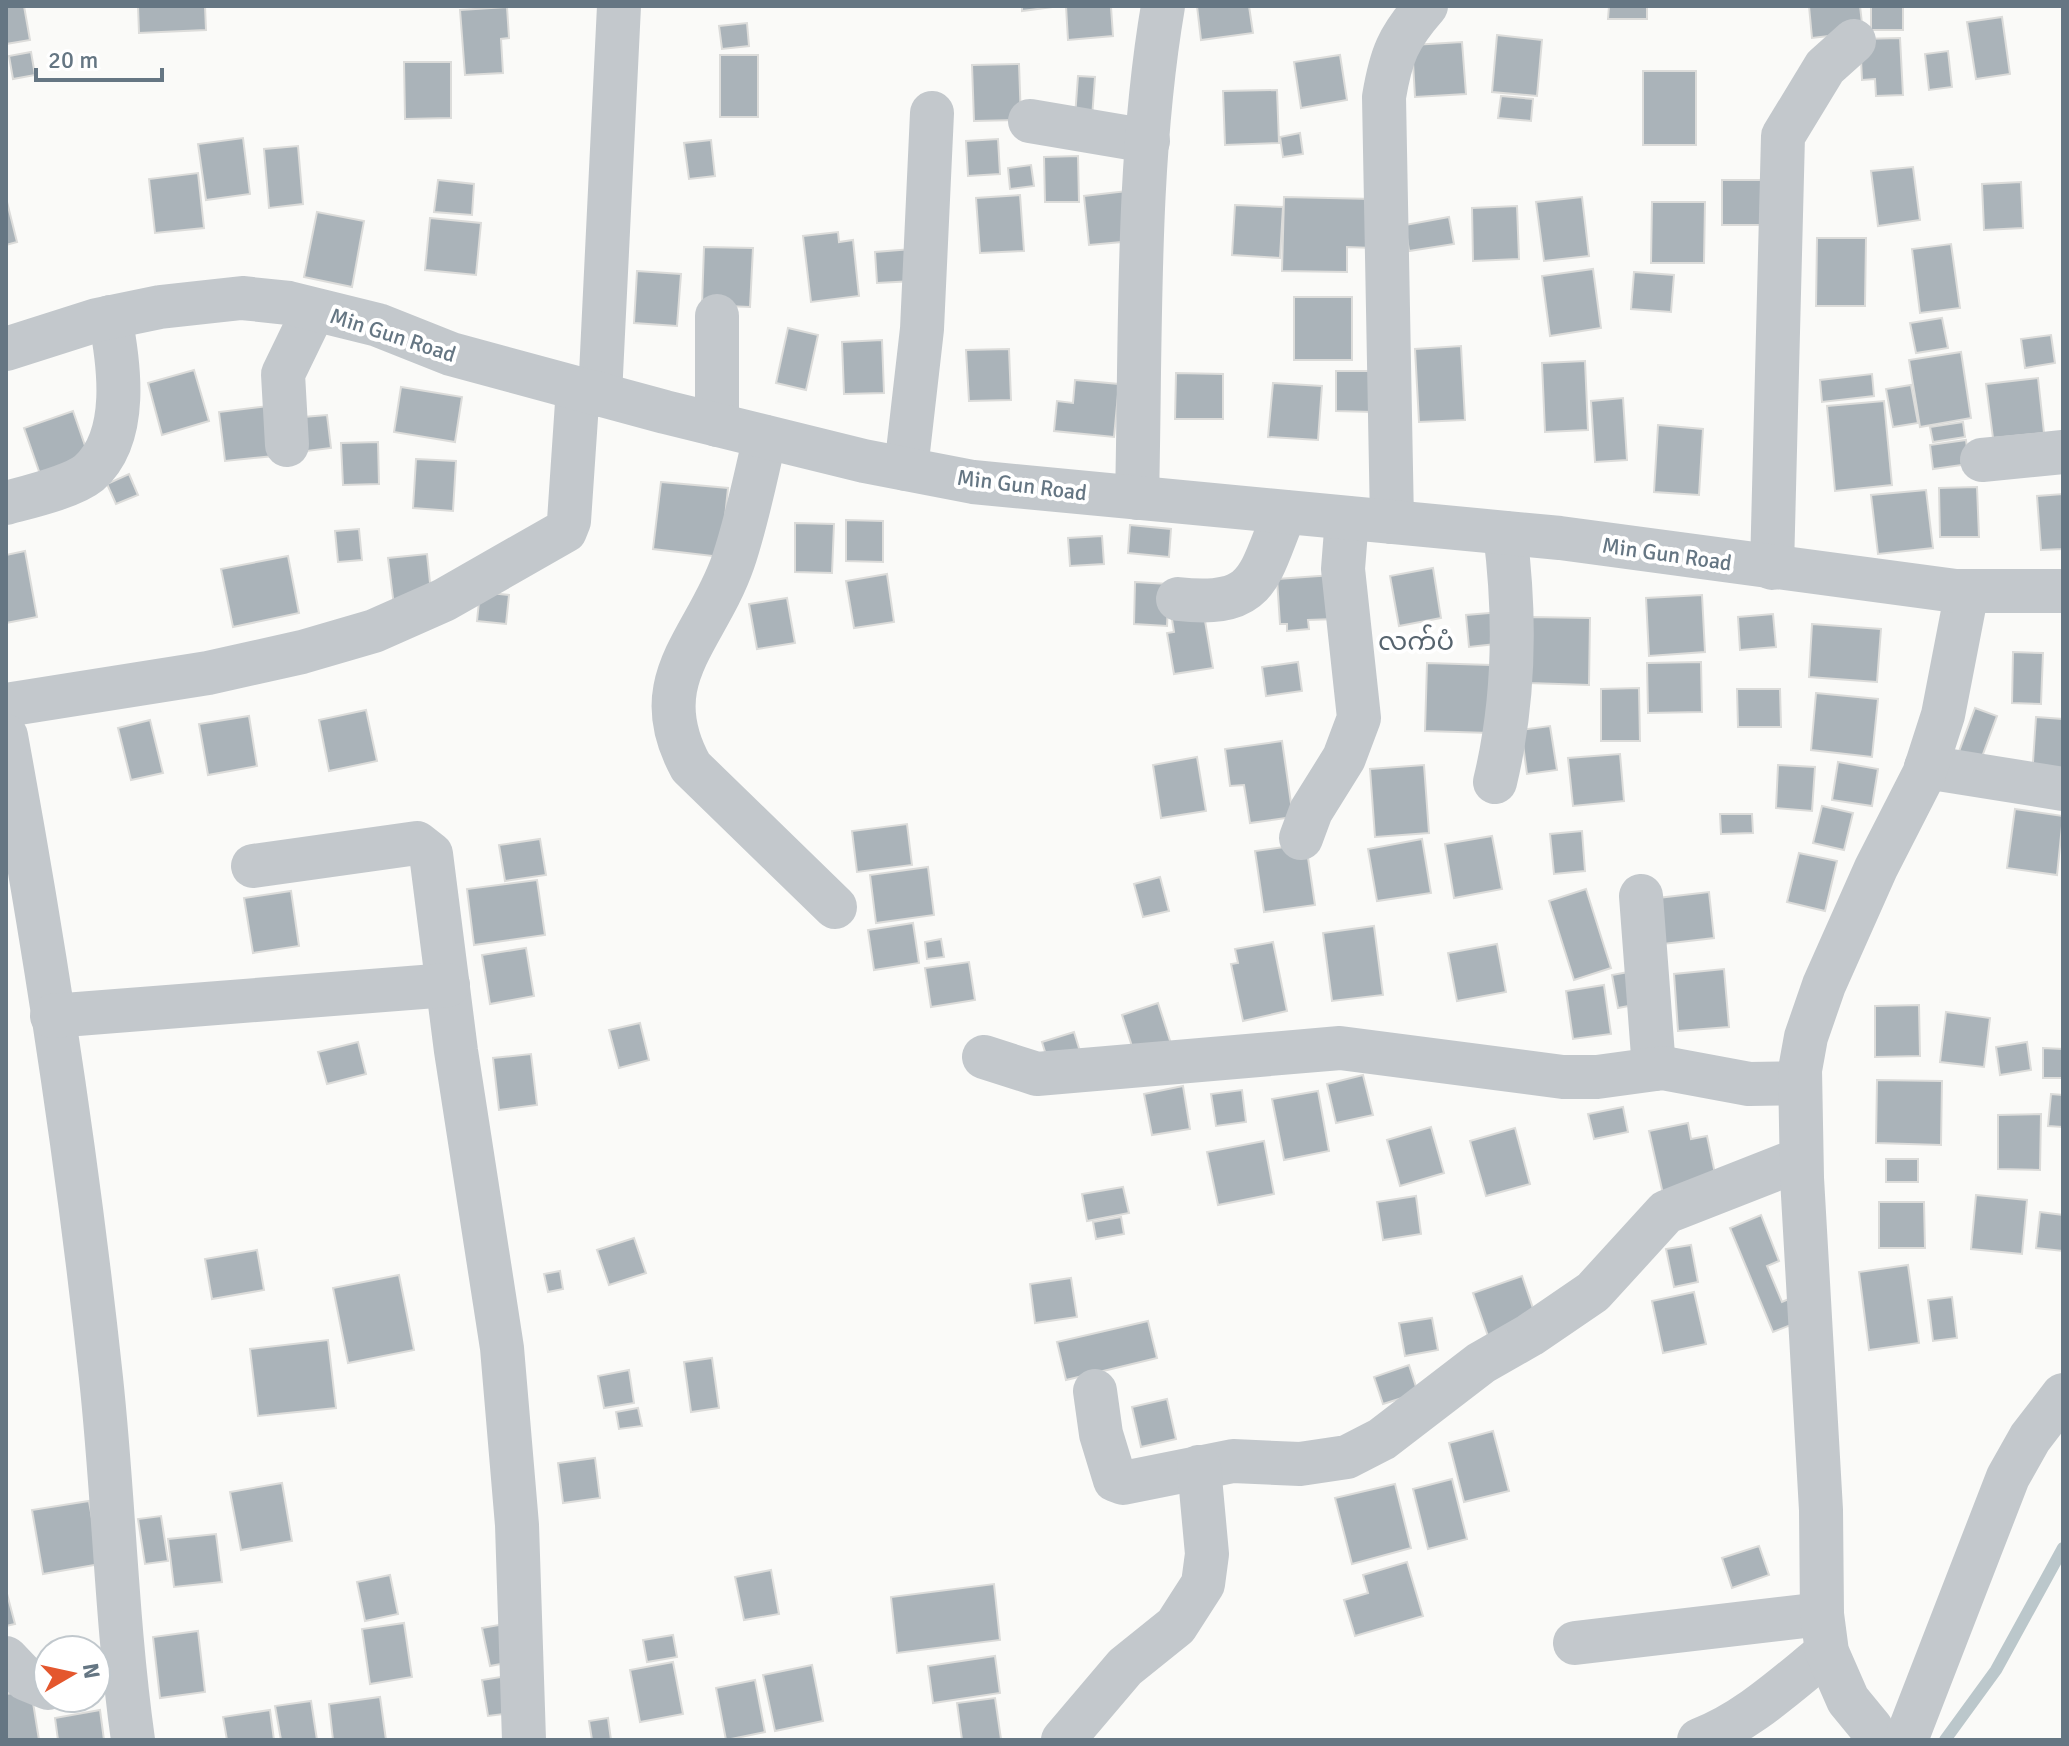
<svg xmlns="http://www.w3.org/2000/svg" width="2069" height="1746" viewBox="0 0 2069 1746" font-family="Signika,'Noto Sans Myanmar',sans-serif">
<rect width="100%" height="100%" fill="#fafaf8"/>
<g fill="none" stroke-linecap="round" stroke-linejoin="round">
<polyline stroke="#bbc7cb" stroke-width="12" points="1945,1740 1996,1670 2063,1548"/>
</g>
<g fill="#aab3b9" stroke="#dcdcda" stroke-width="2">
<polygon points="6,6 24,6 30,40 6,44"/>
<polygon points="138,6 205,6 206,30 139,33"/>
<polygon points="1022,6 1060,6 1022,11"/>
<polygon points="1066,6 1117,6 1111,7 1113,36 1068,40"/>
<polygon points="1197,6 1249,6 1253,33 1201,40"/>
<polygon points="1609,6 1647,6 1647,19 1608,19"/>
<polygon points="1809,6 1860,6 1863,32 1812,38"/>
<polygon points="1903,6 1903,30 1871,30 1871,7"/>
<polygon points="507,7 509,38 501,39 503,73 465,75 460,10"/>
<polygon points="2002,17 2010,74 1976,79 1967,22"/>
<polygon points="747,23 749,46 722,49 719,26"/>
<polygon points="1497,35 1542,40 1537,96 1492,92"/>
<polygon points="1900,38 1903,95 1876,96 1875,79 1862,80 1860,39"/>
<polygon points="1462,42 1466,94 1415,97 1412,45"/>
<polygon points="1948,51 1952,87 1929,90 1925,54"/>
<polygon points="31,52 35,75 13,79 9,56"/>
<rect x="720" y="55" width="38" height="62"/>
<polygon points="1340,55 1347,100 1301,108 1294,62"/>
<polygon points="404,62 451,62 451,118 405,119"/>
<polygon points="1019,64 1021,120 974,121 972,65"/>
<rect x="1643" y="71" width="53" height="74"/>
<polygon points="1078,76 1095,77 1092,118 1075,117"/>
<polygon points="1277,90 1279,143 1225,145 1223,91"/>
<polygon points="1501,96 1533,99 1531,121 1498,118"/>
<polygon points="1300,133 1303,154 1283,157 1280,137"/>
<polygon points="243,138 250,194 206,200 198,144"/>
<polygon points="998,139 1000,174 968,176 966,141"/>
<polygon points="711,140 715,176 689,179 684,143"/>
<polygon points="298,146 303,204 269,208 264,149"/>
<polygon points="1078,156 1079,202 1045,202 1044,157"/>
<polygon points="1031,165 1034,186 1010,189 1008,168"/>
<polygon points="1913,167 1920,220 1878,226 1871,171"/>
<polygon points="198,173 204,228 155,233 149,179"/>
<polygon points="438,180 474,184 472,215 434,212"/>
<rect x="1722" y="180" width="46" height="45"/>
<polygon points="2021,182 2023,228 1984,230 1982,184"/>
<polygon points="1127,191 1133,241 1089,245 1084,196"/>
<polygon points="1020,195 1024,251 980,253 976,198"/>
<polygon points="1284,197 1374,199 1373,248 1347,247 1347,272 1282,271"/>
<polygon points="1582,197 1589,256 1544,261 1536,202"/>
<polygon points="6,198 17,242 6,245"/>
<polygon points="1652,202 1705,202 1704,263 1651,263"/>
<polygon points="1235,205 1283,207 1280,258 1232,255"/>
<polygon points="1517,206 1519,259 1473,261 1472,208"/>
<polygon points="317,212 364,221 352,287 304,277"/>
<polygon points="1449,217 1454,244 1409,251 1405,225"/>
<polygon points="430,218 481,223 476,275 425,270"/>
<polygon points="838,232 839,242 853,240 859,296 811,302 803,236"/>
<polygon points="1817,238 1866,238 1865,306 1816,306"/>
<polygon points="1951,244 1960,308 1920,313 1912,249"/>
<polygon points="704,247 753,248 750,307 702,305"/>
<polygon points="912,249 914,281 877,283 875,252"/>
<polygon points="1593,269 1601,328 1550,336 1542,276"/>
<polygon points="637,271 681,274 677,326 634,323"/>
<polygon points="1634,272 1674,275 1671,312 1631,309"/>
<rect x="1294" y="297" width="58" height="63"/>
<polygon points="1942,318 1948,348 1916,353 1910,323"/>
<polygon points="788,328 818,335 806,390 776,383"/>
<polygon points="2051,335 2055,363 2025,368 2021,339"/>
<polygon points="882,340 884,393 844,394 842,342"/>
<polygon points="1461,346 1465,420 1419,422 1415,349"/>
<polygon points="1009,349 1011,400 969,401 966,350"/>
<polygon points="1961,352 1971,418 1920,427 1909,360"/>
<polygon points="1585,361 1588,430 1545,432 1542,363"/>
<polygon points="194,370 209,421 162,435 148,383"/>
<polygon points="1336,371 1374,371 1373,412 1336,411"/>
<polygon points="1176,373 1223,374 1223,419 1175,419"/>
<polygon points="1872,374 1874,396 1822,402 1820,380"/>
<polygon points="2038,378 2044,433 1993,438 1986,384"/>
<polygon points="1075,380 1119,384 1114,437 1054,431 1057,401 1073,403"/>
<polygon points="1273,383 1322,386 1318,440 1268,437"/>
<polygon points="1911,385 1918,423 1893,427 1886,389"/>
<polygon points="401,387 462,397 455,442 394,432"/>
<polygon points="1623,398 1627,460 1595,462 1591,401"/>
<polygon points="1884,401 1892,485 1835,491 1827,406"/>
<polygon points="268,406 274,456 225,461 219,412"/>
<polygon points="73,411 90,460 41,477 24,428"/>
<polygon points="327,415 331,448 307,451 303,417"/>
<polygon points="1963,422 1965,437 1933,442 1930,427"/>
<polygon points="1658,425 1703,429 1699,495 1654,492"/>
<polygon points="1966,440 1969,464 1933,469 1930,445"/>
<polygon points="378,442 379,484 343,485 341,443"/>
<polygon points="416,459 456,461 453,511 413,508"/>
<polygon points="129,474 138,495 116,504 107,484"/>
<polygon points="661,482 728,488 721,557 653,549"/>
<polygon points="1977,487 1979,537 1940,537 1939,488"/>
<polygon points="1926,490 1933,548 1878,554 1871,495"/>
<polygon points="2063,494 2063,549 2041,550 2037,496"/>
<polygon points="846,520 883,521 883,562 846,561"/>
<polygon points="795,523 834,524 832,573 795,572"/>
<polygon points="1130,525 1171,529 1169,557 1128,553"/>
<polygon points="359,529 362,560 338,562 335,531"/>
<polygon points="1102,536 1104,564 1070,566 1068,538"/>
<polygon points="25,551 37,617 6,623 6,555"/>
<polygon points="427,554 432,602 394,606 388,558"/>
<polygon points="288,556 299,613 233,627 221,569"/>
<polygon points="1433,568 1441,618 1399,626 1390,576"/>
<polygon points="887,574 894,622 854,628 846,581"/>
<polygon points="1333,575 1336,619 1308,620 1309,629 1287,631 1287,624 1280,624 1277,579"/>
<polygon points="1135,582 1169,584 1167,626 1134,624"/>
<polygon points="480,592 509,595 506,624 477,621"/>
<polygon points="1702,595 1705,652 1649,656 1646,598"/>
<polygon points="787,598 795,643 757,649 749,604"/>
<polygon points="1203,609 1213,668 1174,674 1167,633 1174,632 1171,613"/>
<polygon points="1501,612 1505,643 1469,647 1466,615"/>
<polygon points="1773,614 1776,647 1740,650 1738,617"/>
<polygon points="1530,617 1590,618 1589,685 1529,683"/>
<polygon points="1812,624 1881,629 1877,682 1809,677"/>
<polygon points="2013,652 2043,653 2041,704 2012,703"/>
<polygon points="1298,662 1302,691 1266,696 1262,667"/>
<polygon points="1701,662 1702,712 1648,713 1647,663"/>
<polygon points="1427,663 1491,665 1490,733 1425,731"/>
<polygon points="1639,688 1640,741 1601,741 1601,689"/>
<polygon points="1737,689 1780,689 1781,727 1738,727"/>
<polygon points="1816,693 1878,699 1872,757 1811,750"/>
<polygon points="1975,708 1997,716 1979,765 1957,757"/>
<polygon points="366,710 377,761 329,771 319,720"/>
<polygon points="249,716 257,766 208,775 199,724"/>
<polygon points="2036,717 2063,719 2063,778 2032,777"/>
<polygon points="150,720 163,773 131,780 118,728"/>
<polygon points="1550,726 1557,770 1527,774 1521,730"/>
<polygon points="1282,741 1293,817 1250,823 1244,785 1230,786 1225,749"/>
<polygon points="1620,754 1624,801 1573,806 1568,758"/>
<polygon points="1197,757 1206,811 1161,818 1153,765"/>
<polygon points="1838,762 1878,769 1872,806 1832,800"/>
<polygon points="1424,765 1429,833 1375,837 1370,769"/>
<polygon points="1778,765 1815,767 1812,811 1776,808"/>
<polygon points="1822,806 1853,813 1844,850 1813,843"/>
<polygon points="2015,809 2063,816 2057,875 2007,868"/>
<polygon points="1720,814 1752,814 1753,833 1721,834"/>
<polygon points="907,824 912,865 857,872 852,831"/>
<polygon points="1582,831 1585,871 1554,874 1550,834"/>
<polygon points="1492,836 1502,889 1454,898 1445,844"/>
<polygon points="540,839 546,875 505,881 499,845"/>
<polygon points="1422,839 1431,893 1377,901 1368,849"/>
<polygon points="1306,844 1315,905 1264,912 1255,851"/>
<polygon points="1799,853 1837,861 1825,911 1787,902"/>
<polygon points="928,867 934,915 876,923 870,875"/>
<polygon points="1160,877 1169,911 1143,917 1134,884"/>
<polygon points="537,880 545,935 474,945 467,889"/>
<polygon points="1586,889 1611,968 1574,980 1549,901"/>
<polygon points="291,891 299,946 253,953 244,898"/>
<polygon points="1709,892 1714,938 1663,944 1658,898"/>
<polygon points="913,923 919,963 874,970 868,930"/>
<polygon points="1374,926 1383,995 1332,1001 1323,933"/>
<polygon points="941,939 944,957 927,959 925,942"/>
<polygon points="1273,942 1287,1011 1243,1021 1231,964 1238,963 1235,949"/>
<polygon points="1497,944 1506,992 1457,1001 1448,953"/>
<polygon points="526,948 534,996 490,1004 482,955"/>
<polygon points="969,962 975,1000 931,1007 925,968"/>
<polygon points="1724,969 1729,1027 1678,1031 1674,974"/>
<polygon points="1634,971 1639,1004 1618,1008 1612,975"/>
<polygon points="1604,985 1611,1034 1573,1039 1566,991"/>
<polygon points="1158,1003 1173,1050 1137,1062 1122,1015"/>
<polygon points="1919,1005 1920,1056 1875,1057 1875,1006"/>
<polygon points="1946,1012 1990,1018 1984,1067 1940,1062"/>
<polygon points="640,1023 649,1060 619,1068 609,1030"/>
<polygon points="1074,1032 1082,1058 1050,1068 1042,1042"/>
<polygon points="358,1042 366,1074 327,1084 318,1052"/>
<polygon points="2027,1042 2031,1070 2000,1075 1996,1047"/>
<polygon points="2043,1048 2063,1049 2063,1078 2043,1078"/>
<polygon points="531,1054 537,1105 499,1110 493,1058"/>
<polygon points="1363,1075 1373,1115 1336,1123 1327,1084"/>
<polygon points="1877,1080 1942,1081 1941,1145 1876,1143"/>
<polygon points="1183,1086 1190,1129 1152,1135 1144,1094"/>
<polygon points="1242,1090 1246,1122 1216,1126 1211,1094"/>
<polygon points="1318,1091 1329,1151 1284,1160 1272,1099"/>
<polygon points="2051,1094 2063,1095 2063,1127 2048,1126"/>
<polygon points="1623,1107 1628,1132 1594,1139 1588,1114"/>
<polygon points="2041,1114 2040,1170 1998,1169 1998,1115"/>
<polygon points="1688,1123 1691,1139 1707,1136 1717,1183 1663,1194 1649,1131"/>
<polygon points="1431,1127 1444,1173 1400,1186 1387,1140"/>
<polygon points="1515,1128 1530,1184 1486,1196 1470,1141"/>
<polygon points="1264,1141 1274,1194 1218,1205 1207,1152"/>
<rect x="1886" y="1159" width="32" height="23"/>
<polygon points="1123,1187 1129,1213 1087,1221 1082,1194"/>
<polygon points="1976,1195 2027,1200 2022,1254 1971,1249"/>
<polygon points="1416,1196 1421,1234 1383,1240 1377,1202"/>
<polygon points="1879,1202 1924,1202 1925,1248 1879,1248"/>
<polygon points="2040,1212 2063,1215 2063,1251 2036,1248"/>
<polygon points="1761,1215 1779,1261 1767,1266 1782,1302 1791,1298 1801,1321 1773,1332 1730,1228"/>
<polygon points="1121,1217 1124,1234 1096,1239 1093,1222"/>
<polygon points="634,1238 646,1273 609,1285 597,1250"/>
<polygon points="1691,1245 1698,1282 1674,1287 1666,1249"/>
<polygon points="257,1250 264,1290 212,1299 205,1259"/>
<polygon points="1908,1265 1919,1343 1869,1350 1859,1272"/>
<polygon points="560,1271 563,1289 548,1292 544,1274"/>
<polygon points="399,1275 414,1350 348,1363 333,1288"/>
<polygon points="1522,1276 1537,1320 1488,1336 1473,1293"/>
<polygon points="1071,1278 1077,1317 1035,1323 1030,1284"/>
<polygon points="1694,1292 1706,1344 1663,1353 1652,1301"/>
<polygon points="1952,1297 1957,1338 1933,1341 1928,1300"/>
<polygon points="1432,1318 1438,1350 1405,1356 1399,1323"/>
<polygon points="1148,1321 1157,1358 1066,1380 1057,1342"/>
<polygon points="328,1340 336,1408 258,1416 250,1349"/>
<polygon points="712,1358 719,1408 691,1412 684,1362"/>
<polygon points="1409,1365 1418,1393 1383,1404 1374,1377"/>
<polygon points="629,1370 634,1403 604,1408 598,1376"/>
<polygon points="1167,1399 1176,1439 1141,1447 1132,1407"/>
<polygon points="638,1408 642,1426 619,1429 616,1412"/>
<polygon points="1493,1431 1509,1491 1464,1502 1449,1443"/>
<polygon points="595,1458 600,1498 563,1503 558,1463"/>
<polygon points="1452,1479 1467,1539 1428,1549 1413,1489"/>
<polygon points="282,1483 292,1541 241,1550 230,1492"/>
<polygon points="1395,1484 1411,1548 1352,1564 1335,1498"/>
<polygon points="89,1501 100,1564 43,1574 32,1510"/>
<polygon points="161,1516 168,1561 145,1564 138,1519"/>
<polygon points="216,1534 222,1582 174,1587 168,1539"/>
<polygon points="1759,1546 1769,1575 1732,1588 1722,1558"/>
<polygon points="1407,1562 1423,1616 1355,1636 1344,1600 1368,1593 1363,1575"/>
<polygon points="771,1570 779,1614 744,1620 735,1577"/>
<polygon points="390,1575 398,1614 365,1621 357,1582"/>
<polygon points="994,1584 1000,1640 897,1653 891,1597"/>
<polygon points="6,1590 15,1624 6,1626"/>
<polygon points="404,1623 412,1677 370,1684 362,1629"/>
<polygon points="510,1623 517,1661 490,1666 482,1628"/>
<polygon points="198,1631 205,1692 160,1698 153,1637"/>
<polygon points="673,1635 677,1657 647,1662 643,1640"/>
<polygon points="995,1656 1000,1693 933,1703 928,1666"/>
<polygon points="673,1662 683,1714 640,1722 630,1670"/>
<polygon points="812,1665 823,1721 775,1731 763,1675"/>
<polygon points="513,1675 519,1712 488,1716 482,1680"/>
<polygon points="755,1680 765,1732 726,1740 716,1688"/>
<polygon points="31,1690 39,1740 6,1740 6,1694"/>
<polygon points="380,1697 386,1740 333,1740 329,1704"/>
<polygon points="995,1698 1001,1739 962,1740 957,1703"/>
<polygon points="311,1701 317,1740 281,1740 275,1706"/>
<polygon points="100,1710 104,1740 58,1740 55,1718"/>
<polygon points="270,1710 274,1740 227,1740 223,1717"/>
<polygon points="608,1718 611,1740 592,1740 589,1721"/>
</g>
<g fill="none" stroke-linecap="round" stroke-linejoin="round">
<g stroke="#c3c8cc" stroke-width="44">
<polyline points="1030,121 1148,141"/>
<polyline points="600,395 619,6"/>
<polyline points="717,425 717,316"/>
<path d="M 765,437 C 755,479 747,521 733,562 C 706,640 643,680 691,767 L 835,907"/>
<polyline points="287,445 283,374 314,310"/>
<polyline points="1982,460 2063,452"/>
<polyline points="906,469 922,329 932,113"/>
<path d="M 1137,498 C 1141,337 1136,164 1163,6"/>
<path d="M 6,503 C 28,497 72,487 89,473 C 130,437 119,363 110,317"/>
<path d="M 1392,522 L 1384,97 C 1391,55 1398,38 1426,6"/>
<polyline points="1772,568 1783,136 1825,67 1854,41"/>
<path d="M 1178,599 C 1260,608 1258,577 1285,512"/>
<polyline points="6,705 208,673 302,652 374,631 444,600 565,531 569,521 578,388"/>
<path d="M 6,736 C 45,948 78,1163 101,1378 C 114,1498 116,1619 133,1740"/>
<polyline points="1926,767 2063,789"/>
<path d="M 1495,782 C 1515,699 1516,618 1505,533"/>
<polyline points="1301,838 1311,811 1344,758 1359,718 1343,569 1347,518"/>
<polyline points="253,866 417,843 431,854 456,1051 502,1348 517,1525 524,1740"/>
<polyline points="1641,896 1654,1069"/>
<polyline points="52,1016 448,985"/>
<polyline points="984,1057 1037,1074 1340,1048 1563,1077 1597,1077 1663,1068 1749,1084 1800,1083"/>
<polyline points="1095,1391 1101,1434 1115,1480 1123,1483 1233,1461 1300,1464 1347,1457 1382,1439 1481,1363 1530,1335 1593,1292 1666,1212 1801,1159"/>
<polyline points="1575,1643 1822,1614"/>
<polyline points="6,1658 26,1679 48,1688"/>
<polyline points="1063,1740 1125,1667 1176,1626 1203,1584 1207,1554 1199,1467"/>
<path d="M 1699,1740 C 1747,1722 1787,1684 1827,1652"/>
<polyline points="1876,1740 1871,1728 1848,1700 1827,1652 1822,1614 1821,1510 1802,1178 1800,1070 1806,1037 1824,985 1876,868 1924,774 1943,715 1967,591"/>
<polyline points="1906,1740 2008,1477 2030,1438 2063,1395"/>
</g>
<polyline stroke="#c3c8cc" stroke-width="44" points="6,349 97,320 160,307 242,298 289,303 378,325 451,354 665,412 864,461 973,482 1560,538 1956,591 2063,591"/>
</g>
<g text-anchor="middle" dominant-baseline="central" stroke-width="8" stroke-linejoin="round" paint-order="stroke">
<g font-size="22" fill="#657683" stroke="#fff">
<text transform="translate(393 335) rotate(18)">Min Gun Road</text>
<text transform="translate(1022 485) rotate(7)">Min Gun Road</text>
<text transform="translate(1667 554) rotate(8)">Min Gun Road</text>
</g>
<g font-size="26" fill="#57646e" stroke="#fff">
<text x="1416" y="642">လက်ပံ</text>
</g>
</g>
<rect width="2069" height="1746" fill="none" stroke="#657683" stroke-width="16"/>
<g transform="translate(72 1674) rotate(81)"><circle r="38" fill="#ffffff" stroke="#c1c8cd" stroke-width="2"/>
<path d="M0-6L14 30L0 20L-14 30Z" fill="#e4572e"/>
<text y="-12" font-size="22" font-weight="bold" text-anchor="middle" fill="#657683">N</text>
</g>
<path d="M36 68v12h126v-12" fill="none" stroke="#657683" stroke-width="4"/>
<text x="48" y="68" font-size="24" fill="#657683" stroke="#ffffff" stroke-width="6" paint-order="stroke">20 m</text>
</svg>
